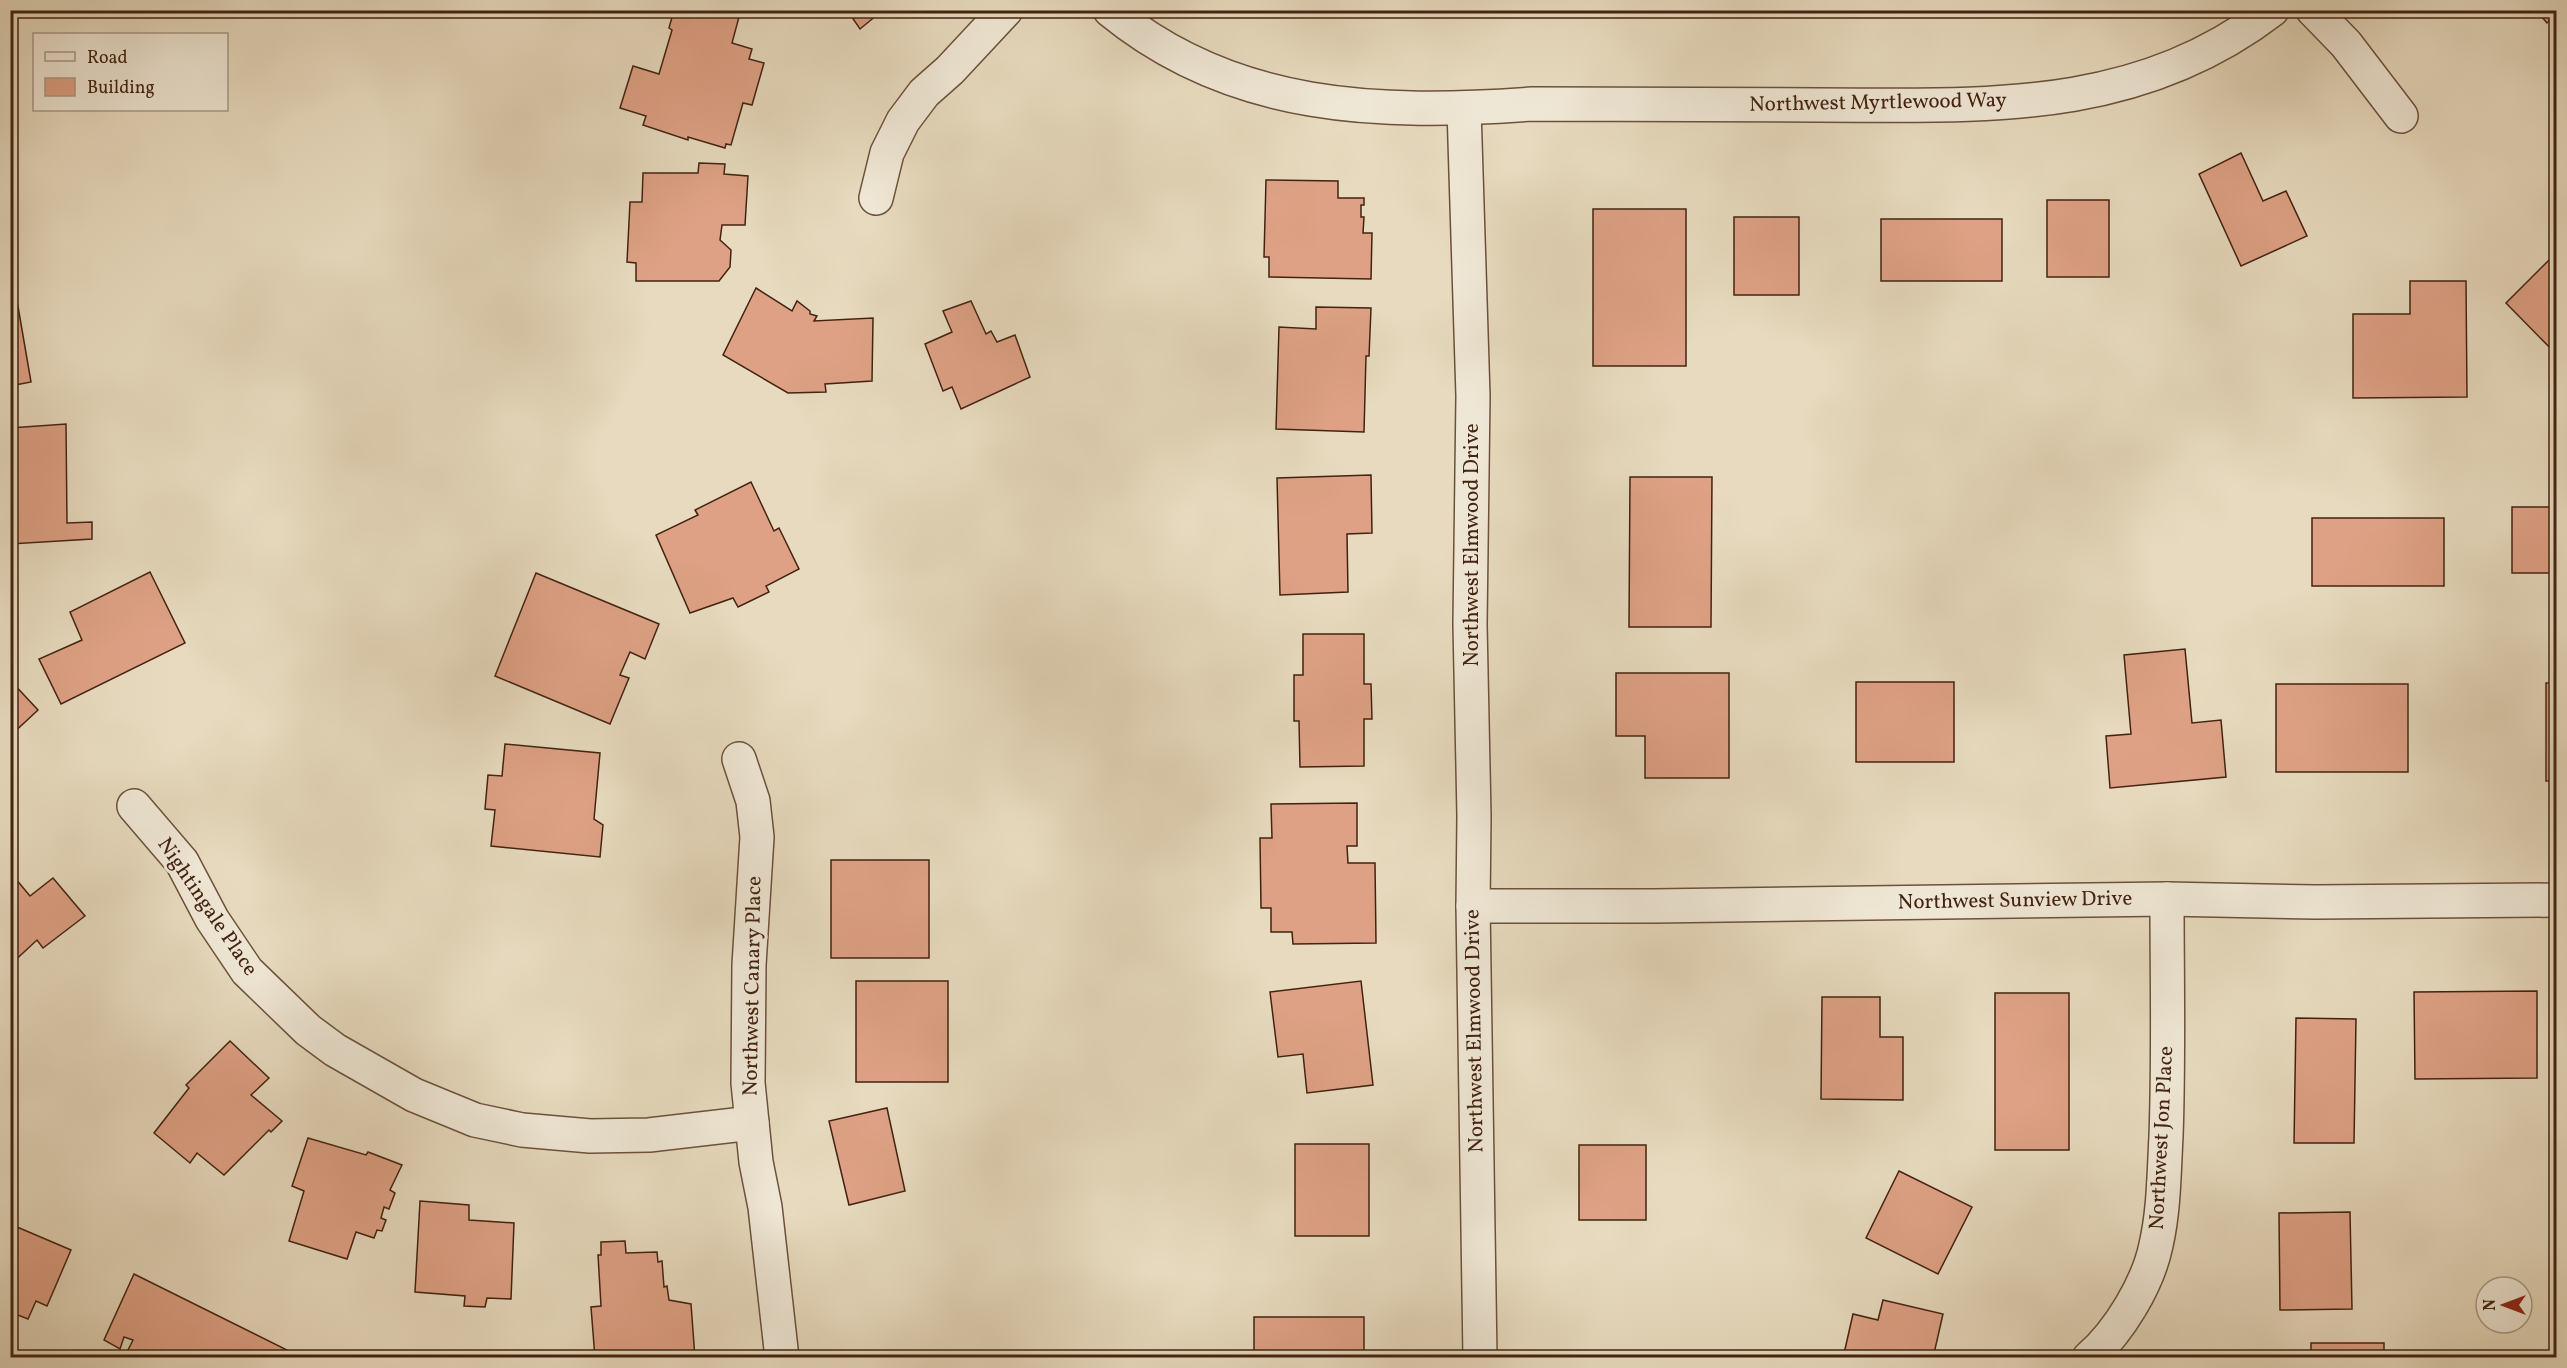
<svg xmlns="http://www.w3.org/2000/svg" width="2567" height="1368" viewBox="0 0 2567 1368" font-family="Vollkorn,serif">
<rect width="100%" height="100%" fill="#e7dabe"/>
<filter id="stains"><feTurbulence type="fractalNoise" baseFrequency=".00333" numOctaves="4"/><feColorMatrix values="0 0 0 0 .2 0 0 0 0 .09 0 0 0 0 .02 0 0 0 .5 -.17"/></filter>
<radialGradient id="worn" r=".72"><stop offset=".6" stop-color="#630" stop-opacity="0"/><stop offset="1" stop-color="#630" stop-opacity=".3"/></radialGradient>
<g fill="#dea185" stroke="#432311" stroke-width="1.5">
<polygon points="674,10 720,10 739,17 732,43 752,49 749,59 764,63 752,105 743,103 731,145 726,144 725,148 688,137 688,140 643,125 646,116 620,108 633,66 659,74 672,30 669,28"/>
<polygon points="847,10 883,10 860,29"/>
<polygon points="2536,10 2556,10 2556,14 2547,23"/>
<polygon points="2241,153 2263,201 2286,191 2307,236 2241,266 2199,174"/>
<polygon points="699,163 725,164 724,174 748,176 745,225 722,225 720,240 731,250 730,267 719,281 636,281 636,263 627,262 630,202 642,202 643,173 698,173"/>
<polygon points="1266,180 1338,181 1338,198 1364,198 1364,205 1361,205 1361,217 1364,217 1363,233 1372,233 1371,279 1269,277 1269,257 1264,257"/>
<rect x="2047" y="200" width="62" height="77"/>
<rect x="1593" y="209" width="93" height="157"/>
<rect x="1734" y="217" width="65" height="78"/>
<rect x="1881" y="219" width="121" height="62"/>
<polygon points="2556,253 2556,354 2506,303"/>
<polygon points="10,260 31,382 10,386"/>
<polygon points="2410,281 2466,281 2467,397 2353,398 2353,314 2410,314"/>
<polygon points="756,288 792,311 797,301 810,311 810,314 817,316 814,321 873,318 872,381 825,384 826,392 788,393 723,355"/>
<polygon points="971,301 986,334 991,331 997,342 1015,335 1030,377 961,409 952,387 943,391 925,344 952,332 943,311"/>
<polygon points="1316,307 1371,308 1369,356 1366,356 1364,432 1276,429 1279,327 1316,329"/>
<polygon points="66,424 67,523 92,522 92,539 10,544 10,428"/>
<polygon points="1371,475 1372,533 1347,534 1348,592 1280,595 1277,478"/>
<polygon points="1630,477 1712,477 1711,627 1629,627"/>
<polygon points="751,482 774,531 779,528 799,569 766,586 769,592 738,607 733,598 690,613 656,535 698,515 695,510"/>
<rect x="2512" y="507" width="44" height="66"/>
<rect x="2312" y="518" width="132" height="68"/>
<polygon points="150,572 185,643 61,704 39,659 82,640 70,612"/>
<polygon points="536,573 659,624 645,659 630,652 620,675 629,678 610,724 495,676"/>
<polygon points="1303,634 1364,634 1364,684 1371,684 1372,719 1364,719 1364,766 1300,767 1299,721 1294,721 1294,675 1303,675"/>
<polygon points="2185,649 2192,723 2221,720 2226,777 2110,788 2106,736 2131,734 2124,655"/>
<polygon points="1616,673 1729,673 1729,778 1645,778 1645,736 1616,736"/>
<polygon points="10,680 38,710 10,736"/>
<rect x="1856" y="682" width="98" height="80"/>
<rect x="2546" y="683" width="10" height="98"/>
<rect x="2276" y="684" width="132" height="88"/>
<polygon points="505,744 600,753 594,819 603,825 600,857 491,846 495,810 485,809 488,775 502,776"/>
<polygon points="1357,803 1357,846 1347,846 1348,863 1375,863 1376,943 1293,944 1292,932 1271,932 1271,908 1261,908 1260,838 1272,838 1271,804"/>
<rect x="831" y="860" width="98" height="98"/>
<polygon points="10,872 30,896 53,878 85,916 43,948 37,940 10,965"/>
<rect x="856" y="981" width="92" height="101"/>
<polygon points="1361,981 1373,1085 1307,1093 1303,1054 1278,1057 1270,992"/>
<polygon points="2537,991 2537,1078 2415,1079 2414,992"/>
<rect x="1995" y="993" width="74" height="157"/>
<polygon points="1822,997 1880,997 1880,1037 1903,1037 1903,1100 1821,1099"/>
<polygon points="2296,1018 2356,1019 2354,1143 2294,1143"/>
<polygon points="230,1041 269,1078 251,1095 282,1121 271,1132 269,1130 224,1175 197,1153 190,1163 154,1133 189,1088 186,1085"/>
<polygon points="887,1108 905,1191 849,1205 829,1121"/>
<polygon points="308,1138 366,1155 368,1152 402,1165 390,1190 395,1193 389,1209 384,1207 381,1218 386,1220 382,1231 377,1230 374,1238 356,1232 347,1259 289,1241 304,1191 292,1186"/>
<rect x="1295" y="1144" width="74" height="92"/>
<rect x="1579" y="1145" width="67" height="75"/>
<polygon points="1899,1171 1972,1207 1938,1274 1866,1238"/>
<polygon points="420,1201 469,1205 469,1220 514,1223 511,1299 487,1298 485,1307 464,1306 465,1296 415,1292"/>
<polygon points="2350,1212 2352,1309 2280,1310 2279,1213"/>
<polygon points="10,1224 71,1250 47,1306 36,1301 28,1319 10,1312"/>
<polygon points="625,1241 626,1253 657,1252 658,1262 662,1261 664,1287 667,1286 669,1300 691,1304 695,1358 595,1358 591,1307 601,1306 598,1255 601,1255 601,1242"/>
<polygon points="134,1274 287,1350 283,1358 124,1358 133,1340 124,1337 120,1349 104,1340"/>
<polygon points="1883,1300 1943,1314 1933,1358 1843,1358 1853,1314 1878,1320"/>
<rect x="1254" y="1317" width="110" height="41"/>
<rect x="2311" y="1343" width="73" height="15"/>
</g>
<g fill="none" stroke-linecap="round" stroke-linejoin="round">
<defs>
<g id="minor">
<path d="M 1110,10 C 1233,111 1380,115 1532,104 C 1627,104 1722,104 1817,105 C 1981,105 2134,116 2272,10"/>
<polyline points="2313,10 2346,44 2401,116"/>
<polyline points="1464,109 1473,396 1470,624 1474,816 1473,906 1480,1358"/>
<polyline points="876,198 887,153 903,121 924,93 950,70 1006,10"/>
<polyline points="739,759 753,801 757,837 749,965 748,1083 756,1162 765,1207 782,1358"/>
<polyline points="134,806 182,862 212,919 247,971 308,1030 335,1050 414,1095 475,1120 522,1130 590,1136 649,1135 752,1123"/>
<polyline points="1473,906 1654,906 2167,899 2316,902 2556,900"/>
<path d="M 2089,1358 C 2119,1332 2148,1284 2156,1245 C 2164,1210 2164,1173 2166,1136 C 2169,1057 2167,978 2167,899"/>
</g>
</defs>
<use href="#minor" stroke="#6c513c" stroke-width="36"/>
<use href="#minor" stroke="#efe7d5" stroke-width="33"/>
</g>
<g text-anchor="middle" dominant-baseline="central" stroke-width="6" stroke-linejoin="round" paint-order="stroke">
<g font-size="21" fill="#432311" stroke="#efe7d5">
<text transform="translate(1878 103) rotate(-1)">Northwest Myrtlewood Way</text>
<text transform="translate(1472 545) rotate(-90)">Northwest Elmwood Drive</text>
<text transform="translate(2015 901) rotate(-1)">Northwest Sunview Drive</text>
<text transform="translate(207 907) rotate(56)">Nightingale Place</text>
<text transform="translate(753 986) rotate(-89)">Northwest Canary Place</text>
<text transform="translate(1475 1031) rotate(-91)">Northwest Elmwood Drive</text>
<text transform="translate(2162 1138) rotate(-87)">Northwest Jon Place</text>
</g>
</g>
<rect width="2567" height="1368" fill="none" stroke="#e7dabe" stroke-width="36"/>
<rect x="12" y="12" width="2543" height="1344" fill="none" stroke="#432311" stroke-width="3"/>
<rect x="18" y="18" width="2531" height="1332" fill="none" stroke="#432311" stroke-width="1.5"/>
<rect x="33" y="33" width="195" height="78" fill="#efe7d5" stroke="#aa9987" stroke-width="1.5"/>
<rect x="45" y="52" width="30" height="9" fill="#efe7d5" stroke="#aa9987" stroke-width="1.5"/>
<text x="87" y="63" font-size="18" fill="#432311">Road</text>
<rect x="45" y="78" width="30" height="18" fill="#dea185" stroke="#aa9987" stroke-width="1.5"/>
<text x="87" y="93" font-size="18" fill="#432311">Building</text>
<g transform="translate(2504 1305) rotate(270)"><circle r="28" fill="#efe7d5" stroke="#aa9987" stroke-width="1.5"/>
<path d="M0-4.5L10 22L0 15L-10 22Z" fill="#8f2418"/>
<text y="-9" font-size="16" font-weight="bold" text-anchor="middle" fill="#432311">N</text>
</g>
<rect width="100%" height="100%" filter="url(#stains)"/>
<rect width="100%" height="100%" fill="url(#worn)"/>
</svg>
